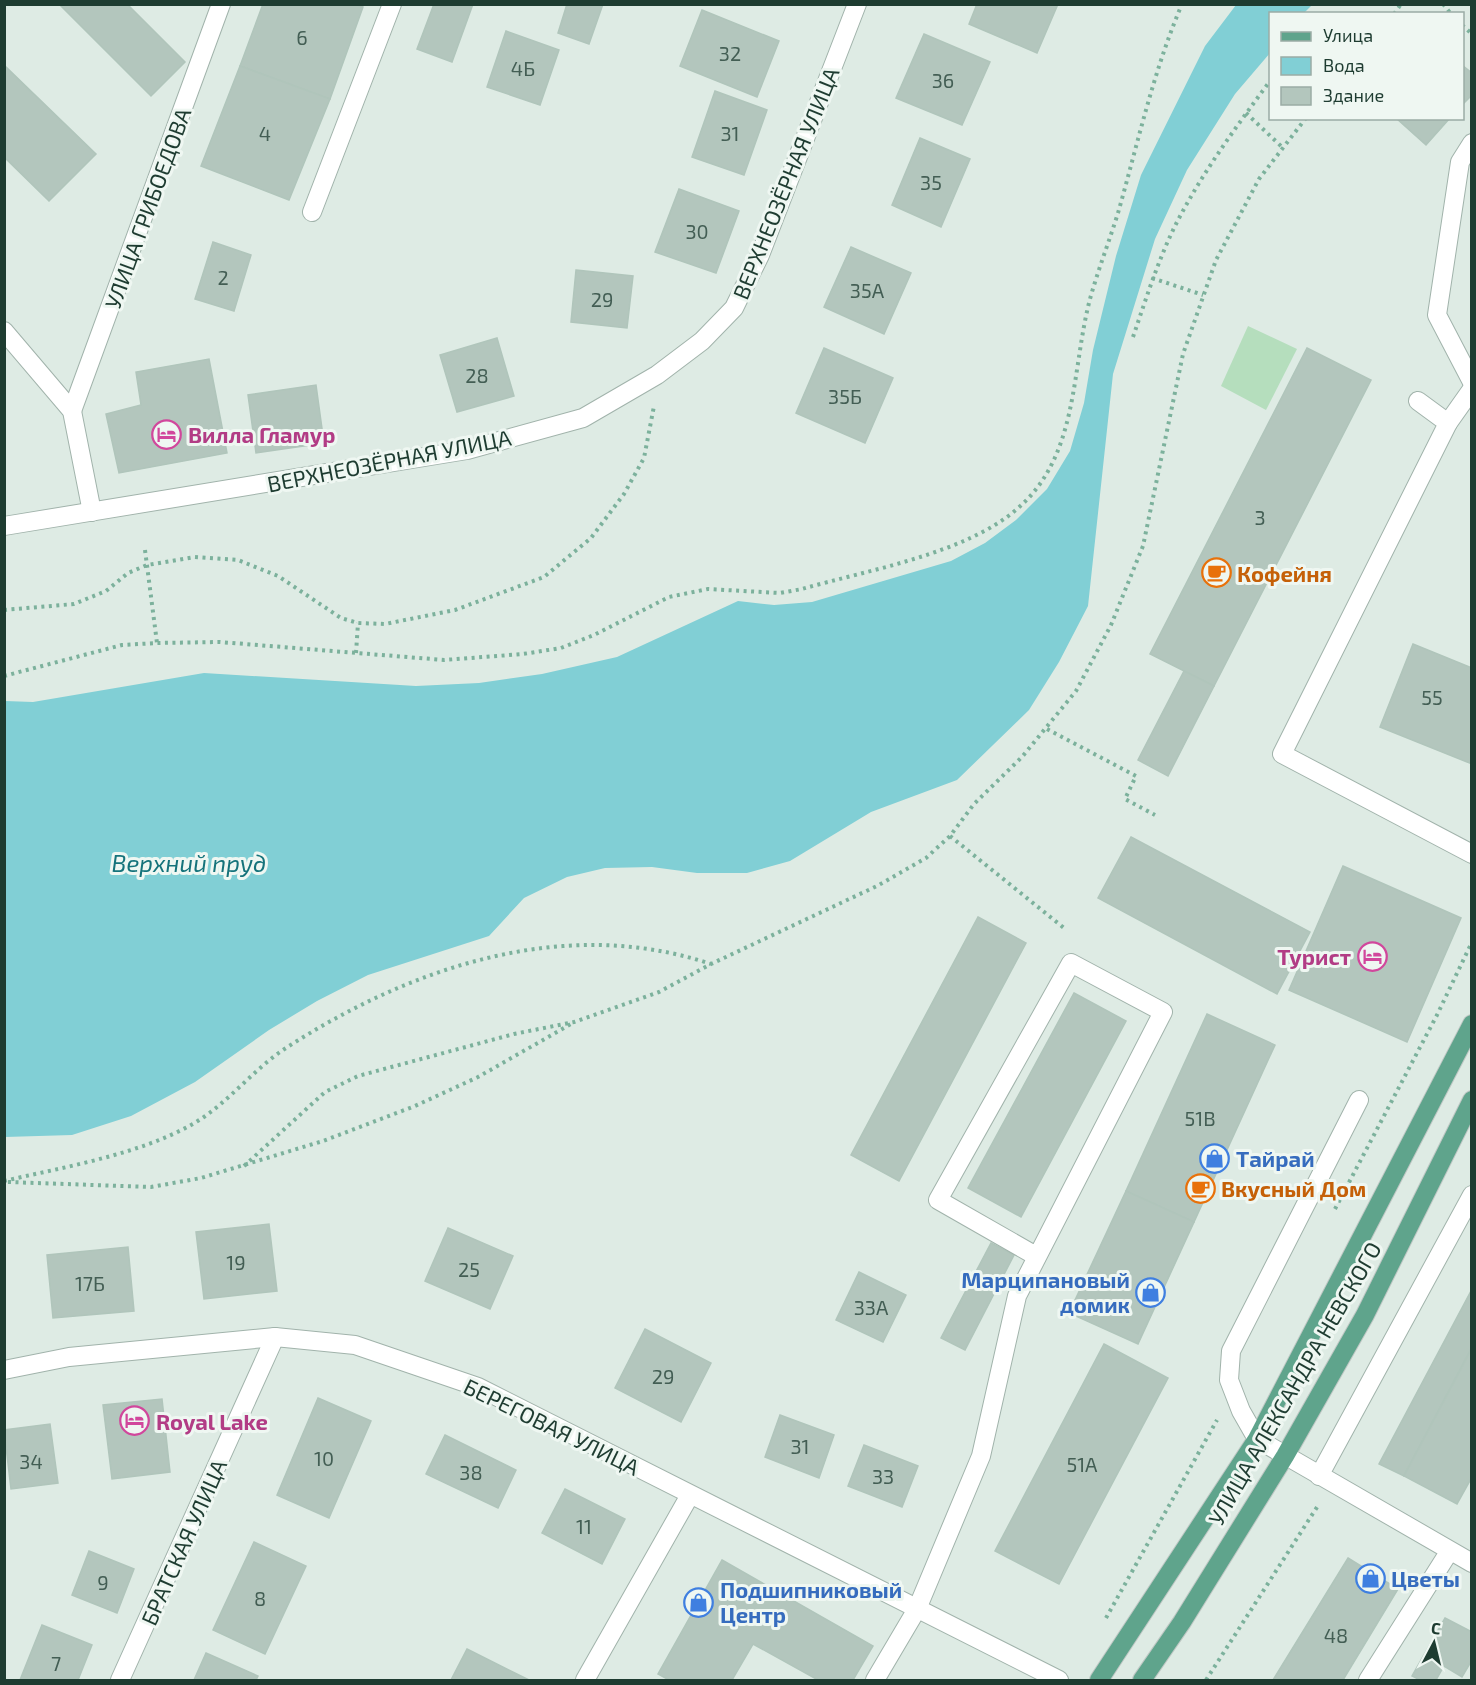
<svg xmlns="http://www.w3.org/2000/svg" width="1476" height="1685" viewBox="0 0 1476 1685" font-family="'Exo 2',sans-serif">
<rect width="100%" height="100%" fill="#deebe4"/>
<polygon fill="#b5debd" points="1248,326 1297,349 1266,410 1221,386"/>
<polygon fill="#81cfd5" points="1236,5 1312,5 1304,13 1270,14 1270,53 1235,94 1187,170 1155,239 1113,374 1088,606 1059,662 1029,710 957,780 871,812 790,861 747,873 697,873 652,867 605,868 567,877 524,898 489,936 368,975 317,1001 269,1030 195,1082 131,1116 72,1135 5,1137 5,701 33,702 204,673 416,686 479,683 542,674 617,657 738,601 774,605 812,602 951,561 985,543 1016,520 1047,489 1070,451 1084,403 1093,350 1116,256 1141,175 1205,46"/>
<g fill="#b3c6bd" stroke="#b0c5bb" stroke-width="1.5">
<polygon points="59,4 127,4 185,62 151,96"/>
<polygon points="263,4 355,4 363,7 330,99 240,66"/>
<polygon points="434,4 473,4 452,62 417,49"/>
<polygon points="567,4 603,4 589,44 558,33"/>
<polygon points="977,4 1058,4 1037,53 969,24"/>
<polygon points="702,10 779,41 757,97 680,66"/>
<polygon points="506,31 559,50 540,105 487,87"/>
<polygon points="924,34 990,62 962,125 896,98"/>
<polygon points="4,65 96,154 49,201 4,157"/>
<polygon points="1462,65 1472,73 1472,95 1462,105"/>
<polygon points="240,66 330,99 289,200 201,166"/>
<polygon points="715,91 767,110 744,175 692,157"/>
<polygon points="1396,118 1450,118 1426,145"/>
<polygon points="920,138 970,159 941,227 892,205"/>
<polygon points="679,189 739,211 716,273 655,252"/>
<polygon points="213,242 251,255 234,311 195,299"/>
<polygon points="851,247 911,273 884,334 824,307"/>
<polygon points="576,270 633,276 627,328 571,322"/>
<polygon points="497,338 514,396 457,412 440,355"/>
<polygon points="824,348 893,378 865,443 796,413"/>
<polygon points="1307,348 1371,380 1214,686 1150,654"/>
<polygon points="209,359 227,453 119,473 106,414 141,405 136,372"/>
<polygon points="316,385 324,443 256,453 248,395"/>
<polygon points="1413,644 1472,668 1472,764 1380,727"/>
<polygon points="1184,671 1214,686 1168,776 1138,760"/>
<polygon points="1131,837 1310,932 1277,994 1098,898"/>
<polygon points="1343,866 1461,918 1407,1042 1289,990"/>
<polygon points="978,917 1026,943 899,1181 851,1155"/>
<polygon points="1074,993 1126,1021 1021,1217 968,1188"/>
<polygon points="1207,1014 1275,1045 1194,1222 1126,1191"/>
<polygon points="1126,1191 1194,1222 1138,1344 1069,1313"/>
<polygon points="269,1224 277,1291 204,1299 196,1232"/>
<polygon points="448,1228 513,1256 490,1309 425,1281"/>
<polygon points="991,1243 1014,1255 965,1350 941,1338"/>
<polygon points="128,1247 134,1311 53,1318 47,1255"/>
<polygon points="859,1272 906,1295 883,1342 836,1320"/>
<polygon points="1472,1289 1472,1347 1404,1476 1379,1464"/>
<polygon points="645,1329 711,1363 681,1422 615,1388"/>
<polygon points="1104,1344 1168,1378 1059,1584 995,1551"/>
<polygon points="1472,1348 1472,1477 1457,1504 1404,1476"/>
<polygon points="318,1398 371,1421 329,1518 277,1495"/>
<polygon points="162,1399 170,1472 112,1479 103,1405"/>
<polygon points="780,1415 834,1435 819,1478 765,1457"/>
<polygon points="50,1424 58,1483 11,1489 4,1430"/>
<polygon points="445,1435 516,1470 498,1508 426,1474"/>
<polygon points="864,1445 918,1466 902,1507 848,1486"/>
<polygon points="565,1489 625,1519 602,1564 542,1533"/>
<polygon points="254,1542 306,1566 265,1654 213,1630"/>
<polygon points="89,1551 134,1569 117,1613 72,1595"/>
<polygon points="1348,1558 1398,1589 1343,1680 1273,1680"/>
<polygon points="722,1560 873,1646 853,1680 818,1680 753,1644 732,1680 669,1680 658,1674"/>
<polygon points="1445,1618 1472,1632 1472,1660 1462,1677 1444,1666 1436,1680 1420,1680 1412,1676"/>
<polygon points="42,1625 92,1645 78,1680 20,1680"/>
<polygon points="467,1649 529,1680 451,1680"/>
<polygon points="206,1653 258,1676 256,1680 194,1680"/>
</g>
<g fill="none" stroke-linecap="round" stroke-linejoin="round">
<defs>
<g id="minor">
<polyline points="1472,143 1460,162 1437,315 1472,382"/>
<polyline points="312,212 392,4"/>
<polyline points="4,331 72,411 92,512"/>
<polyline points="1418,401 1448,423 1282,754 1472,854"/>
<polyline points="72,411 221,4"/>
<polyline points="1448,423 1472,389"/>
<polyline points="4,526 467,450 583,418 657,375 702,341 734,308 760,255 857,4"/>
<polyline points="1359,1100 1231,1351 1229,1380 1241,1411 1257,1439 1472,1563"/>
<polyline points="4,1370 69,1357 275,1337 355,1345 478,1387 1059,1680"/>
<polyline points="1319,1476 1472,1195"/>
<polyline points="120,1680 275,1337"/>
<polyline points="585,1680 690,1495"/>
<polyline points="875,1680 917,1609 981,1456 1017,1296 1163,1012 1071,963 938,1200 1036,1256"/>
<polyline points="1368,1680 1449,1552"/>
</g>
<g id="major">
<polyline points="1099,1680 1257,1439 1472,1024"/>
<polyline points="1142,1680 1182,1622 1285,1456 1365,1315 1472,1100"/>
</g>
</defs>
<use href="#minor" stroke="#a1b3ab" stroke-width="20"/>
<use href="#major" stroke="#c0c8c5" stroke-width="20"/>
<g stroke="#7cb19c" stroke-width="4" stroke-dasharray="3 4.5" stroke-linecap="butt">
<polyline points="1443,4 1451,14"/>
<polyline points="1394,14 1401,4"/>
<polyline points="1462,25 1472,34"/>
<polyline points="1246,113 1282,147"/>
<polyline points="1152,278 1203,295"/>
<path d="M 1133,337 C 1146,299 1158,260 1176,224 C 1202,173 1236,127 1270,81"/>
<polyline points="145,550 157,643"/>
<polyline points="4,610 74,604 106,591 128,573 147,565 195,557 238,560 278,576 341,618 358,623 385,624 455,610 544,577 591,538 624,494 644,458 654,406"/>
<polyline points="356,653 358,623"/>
<path d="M 4,676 L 122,645 L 157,643 L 220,642 L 444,660 L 523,654 L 561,648 L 594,635 L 669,597 L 708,589 L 780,593 L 802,589 C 868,570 965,554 1017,509 C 1079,456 1071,371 1090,299 C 1098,270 1109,242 1118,213 C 1138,143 1153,72 1182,4"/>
<polyline points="1047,729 1136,776 1125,799 1155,815"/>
<polyline points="950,836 1064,928"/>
<polyline points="244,1166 325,1092 358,1076 514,1034 574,1022 659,992 711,964 877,886 926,858 950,836 974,804 1022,757 1076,691 1111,625 1143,546 1183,354 1216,260 1259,179 1306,118"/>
<path d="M 4,1181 C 64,1167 137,1155 191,1125 C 227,1105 252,1070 286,1048 C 411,967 565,915 711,964"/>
<polyline points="8,1182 151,1187 201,1178 323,1141 415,1106 478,1077 571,1024"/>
<polyline points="1335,1209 1437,1015 1472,942"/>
<polyline points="1106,1618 1217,1420"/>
<polyline points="1206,1680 1319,1504"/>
</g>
<use href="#minor" stroke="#fff" stroke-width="18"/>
<use href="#major" stroke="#5fa48c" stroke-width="18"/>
</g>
<defs>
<symbol id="hotel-ring" viewBox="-11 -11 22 22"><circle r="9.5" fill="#eff7f2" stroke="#d1479c" stroke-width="1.5"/><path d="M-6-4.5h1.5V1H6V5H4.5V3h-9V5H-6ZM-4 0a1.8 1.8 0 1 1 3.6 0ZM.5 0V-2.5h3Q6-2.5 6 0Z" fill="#d1479c"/></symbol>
<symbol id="cafe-ring" viewBox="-11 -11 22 22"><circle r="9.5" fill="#eff7f2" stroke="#e8710a" stroke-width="1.5"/><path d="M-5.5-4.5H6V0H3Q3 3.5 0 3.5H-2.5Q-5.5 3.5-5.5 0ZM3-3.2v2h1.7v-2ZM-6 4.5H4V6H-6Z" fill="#e8710a"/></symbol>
<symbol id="shop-ring" viewBox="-11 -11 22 22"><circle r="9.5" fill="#eff7f2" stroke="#3f7fe0" stroke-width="1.5"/><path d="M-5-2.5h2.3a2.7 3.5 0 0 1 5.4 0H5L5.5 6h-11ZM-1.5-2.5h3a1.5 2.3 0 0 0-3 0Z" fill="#3f7fe0"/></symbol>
</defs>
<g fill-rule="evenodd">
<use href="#hotel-ring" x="150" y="418" width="33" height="33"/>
<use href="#cafe-ring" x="1200" y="556" width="33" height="33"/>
<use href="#hotel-ring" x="1356" y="940" width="33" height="33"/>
<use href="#shop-ring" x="1198" y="1142" width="33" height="33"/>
<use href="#cafe-ring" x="1184" y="1172" width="33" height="33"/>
<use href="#shop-ring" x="1134" y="1276" width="33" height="33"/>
<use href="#hotel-ring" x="118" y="1404" width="33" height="33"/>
<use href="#shop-ring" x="1354" y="1562" width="33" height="33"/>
<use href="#shop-ring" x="682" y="1586" width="33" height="33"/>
</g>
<g text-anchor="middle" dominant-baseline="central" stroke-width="6" stroke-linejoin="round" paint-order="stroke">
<g font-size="20" fill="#435e54">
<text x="302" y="37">6</text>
<text x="730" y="53">32</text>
<text x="523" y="68">4Б</text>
<text x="943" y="80">36</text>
<text x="265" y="133">4</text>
<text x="730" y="133">31</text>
<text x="931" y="182">35</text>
<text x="697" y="231">30</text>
<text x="223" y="277">2</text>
<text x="867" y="290">35А</text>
<text x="602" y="299">29</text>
<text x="477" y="375">28</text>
<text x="845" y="396">35Б</text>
<text x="1260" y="517">3</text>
<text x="1432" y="697">55</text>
<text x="1200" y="1118">51В</text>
<text x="236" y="1262">19</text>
<text x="469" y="1269">25</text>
<text x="90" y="1283">17Б</text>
<text x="871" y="1307">33А</text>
<text x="663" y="1376">29</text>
<text x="800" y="1446">31</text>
<text x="324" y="1458">10</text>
<text x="31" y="1461">34</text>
<text x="1082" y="1464">51А</text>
<text x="471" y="1472">38</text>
<text x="883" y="1476">33</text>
<text x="584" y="1526">11</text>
<text x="103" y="1582">9</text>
<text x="260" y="1598">8</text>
<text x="1336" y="1635">48</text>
<text x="56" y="1663">7</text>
</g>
<g font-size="22" fill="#1e3c31" stroke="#eff7f2">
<text transform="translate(785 183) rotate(-68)">ВЕРХНЕОЗЁРНАЯ УЛИЦА</text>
<text transform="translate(147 208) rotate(-70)">УЛИЦА ГРИБОЕДОВА</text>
<text transform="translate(389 460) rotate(-11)">ВЕРХНЕОЗЁРНАЯ УЛИЦА</text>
<text transform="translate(1294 1383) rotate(-60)">УЛИЦА АЛЕКСАНДРА НЕВСКОГО</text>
<text transform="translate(552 1426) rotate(26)">БЕРЕГОВАЯ УЛИЦА</text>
<text transform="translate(183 1542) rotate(-66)">БРАТСКАЯ УЛИЦА</text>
</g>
<g font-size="22" font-weight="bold" fill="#b23c85" stroke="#eff7f2" text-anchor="start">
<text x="188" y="434">Вилла Гламур</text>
<text x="1351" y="956" text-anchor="end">Турист</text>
<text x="156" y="1421">Royal Lake</text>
</g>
<g font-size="22" font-weight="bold" fill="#c56008" stroke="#eff7f2" text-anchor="start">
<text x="1237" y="573">Кофейня</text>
<text x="1221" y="1188">Вкусный Дом</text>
</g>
<g font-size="22" font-weight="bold" fill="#366cbe" stroke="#eff7f2" text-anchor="start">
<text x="1236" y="1158">Тайрай</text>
<text x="1130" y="1279" text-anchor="end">Марципановый<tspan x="1130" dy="25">домик</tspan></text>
<text x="1391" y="1578">Цветы</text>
<text x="720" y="1589">Подшипниковый<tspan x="720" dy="25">Центр</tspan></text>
</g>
<g font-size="24" font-style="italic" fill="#15737b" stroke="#eff7f2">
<text x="189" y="862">Верхний пруд</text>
</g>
</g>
<rect width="1476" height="1685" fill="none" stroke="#1e3c31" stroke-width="12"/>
<rect x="1269" y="12" width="195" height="108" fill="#eff7f2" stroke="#9baca5" stroke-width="1.5"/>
<rect x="1281" y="32" width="30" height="9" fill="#5fa48c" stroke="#9baca5" stroke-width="1.5"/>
<text x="1323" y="42" font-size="18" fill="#1e3c31">Улица</text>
<rect x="1281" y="57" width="30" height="18" fill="#81cfd5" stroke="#9baca5" stroke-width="1.5"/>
<text x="1323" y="72" font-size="18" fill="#1e3c31">Вода</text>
<rect x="1281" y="87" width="30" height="18" fill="#b3c6bd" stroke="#9baca5" stroke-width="1.5"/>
<text x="1323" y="102" font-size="18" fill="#1e3c31">Здание</text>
<g transform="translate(1434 1643) rotate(7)" stroke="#eff7f2" stroke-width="4.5" paint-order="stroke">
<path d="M0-4.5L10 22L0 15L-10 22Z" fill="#1e3c31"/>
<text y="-9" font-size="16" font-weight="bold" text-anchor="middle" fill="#1e3c31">С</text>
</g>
</svg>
